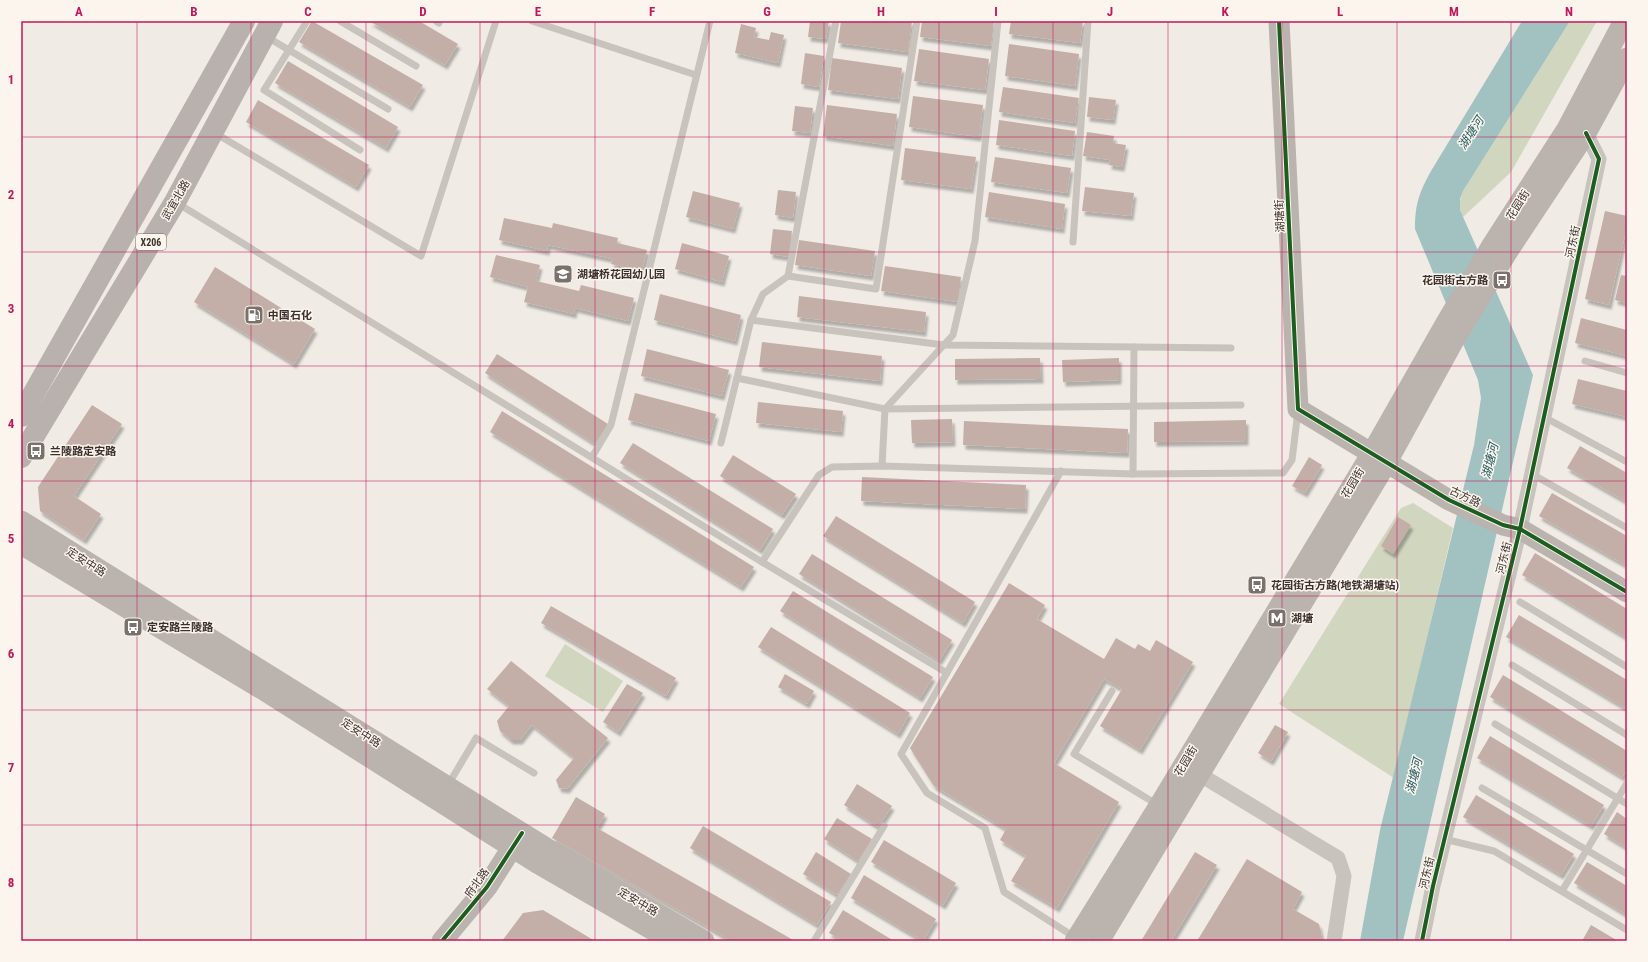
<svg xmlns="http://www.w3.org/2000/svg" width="1648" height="962" viewBox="0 0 1648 962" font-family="'Roboto Condensed','Noto Sans SC',sans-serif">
<defs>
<filter id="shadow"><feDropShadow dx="2.5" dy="4.5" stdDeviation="1" flood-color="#0004"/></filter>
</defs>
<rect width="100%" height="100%" fill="#f0ebe5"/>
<g fill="#d1d6bf">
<path d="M 1570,21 L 1597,21 L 1511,172 L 1462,218 C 1459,208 1459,201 1463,191 Z"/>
<polygon points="1413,503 1453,528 1394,778 1279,704 1401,508"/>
<polygon points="565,644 623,681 603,712 545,676"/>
</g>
<path fill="#a1c2c1" d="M 1522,21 L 1570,21 L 1463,191 L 1460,199 L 1460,210 L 1533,375 L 1403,941 L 1360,941 L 1380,830 L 1474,445 L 1481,398 L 1478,380 L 1415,229 C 1415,204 1419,193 1431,171 Z"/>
<g fill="#c3afa7" filter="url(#shadow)">
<polygon points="312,21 423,85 410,107 299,42"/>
<polygon points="369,21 419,21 458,44 445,65"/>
<polygon points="810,21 829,21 826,39 808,37"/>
<polygon points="841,21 912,21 908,52 838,43"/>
<polygon points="922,21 994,21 991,46 920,37"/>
<polygon points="1011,21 1083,21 1080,43 1009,34"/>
<polygon points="741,24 756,28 754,37 769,40 771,32 784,35 778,63 735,53"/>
<polygon points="1009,44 1079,54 1075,86 1005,76"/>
<polygon points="919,49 989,59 985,90 914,81"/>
<polygon points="805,53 824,56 819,87 801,84"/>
<polygon points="832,58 902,68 898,99 828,90"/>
<polygon points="288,61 398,127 386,148 275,83"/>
<polygon points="1003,87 1079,98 1075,123 999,112"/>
<polygon points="913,96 983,105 979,137 909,127"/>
<polygon points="1089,97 1116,100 1113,120 1087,117"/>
<polygon points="258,100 369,165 356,187 246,122"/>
<polygon points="827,105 897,114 893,146 823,136"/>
<polygon points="795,106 813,108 810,133 792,131"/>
<polygon points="999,120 1075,131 1072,156 996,145"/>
<polygon points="1087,132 1114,136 1113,143 1126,145 1122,167 1109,165 1110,160 1083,156"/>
<polygon points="905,148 976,157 971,189 901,180"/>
<polygon points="995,157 1071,168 1067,193 991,182"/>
<polygon points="1085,187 1134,193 1131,216 1082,211"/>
<polygon points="778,190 796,192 793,218 775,215"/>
<polygon points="693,191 740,203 733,229 686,217"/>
<polygon points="989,192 1065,204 1062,229 985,217"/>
<polygon points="1605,211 1627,216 1627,226 1609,305 1585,299"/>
<polygon points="504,218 552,228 553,223 618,238 617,243 647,250 642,271 611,264 613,259 548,245 547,251 499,240"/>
<polygon points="773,229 792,231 789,257 770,254"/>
<polygon points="799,240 875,251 871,276 795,265"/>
<polygon points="682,243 729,256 722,282 675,269"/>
<polygon points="496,255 540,265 536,281 579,291 581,285 634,298 628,321 575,308 574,314 524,302 528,287 490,277"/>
<polygon points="885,266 961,277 958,302 881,291"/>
<polygon points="215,267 315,329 294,364 194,302"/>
<polygon points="1621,275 1627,276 1627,303 1615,300"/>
<polygon points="660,294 741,315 735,341 654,320"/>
<polygon points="799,296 926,312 924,332 797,317"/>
<polygon points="1581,318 1627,330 1627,356 1575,343"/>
<polygon points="762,342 882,356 880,381 759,367"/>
<polygon points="647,349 729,370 722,396 641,376"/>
<polygon points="497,354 608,424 595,444 485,373"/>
<polygon points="1040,358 1041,379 955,380 955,359"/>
<polygon points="1119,358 1119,380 1063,382 1062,360"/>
<polygon points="1578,379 1627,391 1627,417 1572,404"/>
<polygon points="635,393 716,414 709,441 628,420"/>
<polygon points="758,402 843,411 841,432 756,423"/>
<polygon points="92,405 122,424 74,496 101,514 84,540 40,511 38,487"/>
<polygon points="502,411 754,567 741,587 490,432"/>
<polygon points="952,419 953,442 912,443 911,420"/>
<polygon points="1246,420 1246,441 1154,442 1154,422"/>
<polygon points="964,421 1128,429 1127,453 963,445"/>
<polygon points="633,443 773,529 760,550 620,463"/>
<polygon points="1580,446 1627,473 1627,502 1567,468"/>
<polygon points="733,455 796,494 782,515 720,476"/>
<polygon points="1309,457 1322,465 1305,493 1292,486"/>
<polygon points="862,477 1026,485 1025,509 861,501"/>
<polygon points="1552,493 1627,536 1627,566 1539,516"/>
<polygon points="836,516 975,602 963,623 823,536"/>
<polygon points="1398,517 1411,525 1393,554 1381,546"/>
<polygon points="1535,553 1627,609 1627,638 1522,575"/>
<polygon points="812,554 952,640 939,661 799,574"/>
<polygon points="1009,583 1045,605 1037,619 1104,659 1116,638 1135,649 1138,644 1150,651 1156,640 1193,662 1140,750 1100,726 1122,689 1104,679 1054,763 1119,802 1057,908 1011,881 1026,856 1000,840 1006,829 934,786 910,748"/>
<polygon points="793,591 933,677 920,698 780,611"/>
<polygon points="551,606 676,678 666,696 541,623"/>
<polygon points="1519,615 1627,680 1627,709 1506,637"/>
<polygon points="771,627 910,713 898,734 758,647"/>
<polygon points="511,661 608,738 567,789 559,788 556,780 574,758 532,725 520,740 511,740 500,731 497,721 509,706 487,689"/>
<polygon points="785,674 814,691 807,704 778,687"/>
<polygon points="1503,675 1627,751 1627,770 1622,777 1490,697"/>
<polygon points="627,684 643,693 618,732 603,722"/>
<polygon points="1275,725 1288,732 1271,761 1258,753"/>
<polygon points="1490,736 1604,805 1591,826 1477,758"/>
<polygon points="857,784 892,806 878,827 844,805"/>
<polygon points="1476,795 1574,854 1561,875 1463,817"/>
<polygon points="576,797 605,814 597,828 795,941 732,941 552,838"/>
<polygon points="1617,812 1627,819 1627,848 1604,834"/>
<polygon points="837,818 872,839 858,861 824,839"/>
<polygon points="703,826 831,902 817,925 690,848"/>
<polygon points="884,840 956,883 943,905 871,862"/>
<polygon points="816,852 851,874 837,895 803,874"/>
<polygon points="1195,852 1217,865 1171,941 1141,941"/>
<polygon points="1247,859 1302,892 1293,909 1319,924 1322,937 1319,941 1197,941"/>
<polygon points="1587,862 1627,886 1627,915 1574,883"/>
<polygon points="864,875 936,919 923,941 851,898"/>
<polygon points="543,910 595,941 502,941 523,913"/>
<polygon points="843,910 894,941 843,941 829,933"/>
<polygon points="1591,925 1618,941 1582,941"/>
</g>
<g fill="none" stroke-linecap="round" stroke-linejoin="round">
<g stroke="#c9c3be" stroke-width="7">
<polyline points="307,21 264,90 360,150"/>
<polyline points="340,21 416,66"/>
<polyline points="436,21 439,23"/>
<polyline points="532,21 696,75"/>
<polyline points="267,37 388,109"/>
<polyline points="215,133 421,256 496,21"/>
<polyline points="177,203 762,562 947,673"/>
<polyline points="1073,242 1088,21"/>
<polyline points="788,276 876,289 917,21"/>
<polyline points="751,320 944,345 1231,348"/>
<polyline points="1585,361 1627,373"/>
<polyline points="737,378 885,409 1241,405"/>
<polyline points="1544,417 1627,462"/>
<polyline points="721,443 751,320 763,294 788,276 836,21"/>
<polyline points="592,457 611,425 710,21"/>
<polyline points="882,466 885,409 953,335 975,241 998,21"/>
<polyline points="1061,471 901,754 927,793 985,828 1004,892 1076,938"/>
<polyline points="1133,474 1134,347"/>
<polyline points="1532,474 1627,528"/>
<polyline points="762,562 819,475 832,467 882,466 1133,474 1283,473 1292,460 1298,411"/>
<polyline points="1520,602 1627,667"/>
<polyline points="1512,665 1627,735"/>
<polyline points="1112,691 1074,754 1158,805"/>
<polyline points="1495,724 1627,804"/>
<polyline points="448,785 476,738 534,773"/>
<polyline points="1482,788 1627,874"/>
<polyline points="1444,839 1494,851 1627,930"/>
<polyline points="1562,891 1627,783"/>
<polyline points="814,941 884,826"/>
</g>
<g stroke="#c9c3be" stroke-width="15">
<polyline points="1199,774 1338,858 1344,876 1334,941"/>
<polyline points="1422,941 1433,886 1520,529 1599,159 1586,133"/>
</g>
<g stroke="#bab3ae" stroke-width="21">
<polyline points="1279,21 1298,409 1449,500 1503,525 1520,529 1627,592"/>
<polyline points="21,521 546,848 704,941"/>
<polyline points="21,544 262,689 537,863 672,941"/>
<polyline points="442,941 487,887 520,835"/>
<polyline points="1075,941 1159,806 1372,453 1446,323 1491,247 1567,129 1624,21"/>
<polyline points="1099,941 1387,462 1454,340 1506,254 1586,133 1627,58"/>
</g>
<g stroke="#b8b1ad" stroke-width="22">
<polyline points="21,416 244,21"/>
<polyline points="21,457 175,202 272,21"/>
</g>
<defs>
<g id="cycleway">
<polyline points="1279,21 1298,409 1449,500 1503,525 1520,529 1627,592"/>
<polyline points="442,941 487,887 522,833"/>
<polyline points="1422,941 1433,886 1520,529 1599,159 1586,133"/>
</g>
</defs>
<use href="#cycleway" stroke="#fbf5ee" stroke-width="6"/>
<use href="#cycleway" stroke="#1b5e20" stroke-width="4"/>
</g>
<path fill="none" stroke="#c2185b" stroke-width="1" stroke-opacity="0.55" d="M 137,21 L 137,941M 251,21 L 251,941M 366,21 L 366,941M 480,21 L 480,941M 595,21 L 595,941M 709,21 L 709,941M 824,21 L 824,941M 939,21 L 939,941M 1053,21 L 1053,941M 1168,21 L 1168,941M 1282,21 L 1282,941M 1397,21 L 1397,941M 1511,21 L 1511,941M 21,137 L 1627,137M 21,252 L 1627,252M 21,366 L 1627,366M 21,481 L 1627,481M 21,596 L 1627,596M 21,710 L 1627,710M 21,825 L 1627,825"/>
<defs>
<symbol id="school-square" viewBox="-11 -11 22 22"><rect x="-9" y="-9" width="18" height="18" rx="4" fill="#7a716c" stroke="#fbf5ee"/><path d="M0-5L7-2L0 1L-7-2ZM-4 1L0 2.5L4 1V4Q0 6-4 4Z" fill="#fff"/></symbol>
<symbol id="bus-square" viewBox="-11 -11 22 22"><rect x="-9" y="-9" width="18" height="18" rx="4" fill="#7a716c" stroke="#fbf5ee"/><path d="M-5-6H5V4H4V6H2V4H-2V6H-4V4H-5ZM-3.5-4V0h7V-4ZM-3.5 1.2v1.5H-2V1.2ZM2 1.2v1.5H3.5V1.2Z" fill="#fff"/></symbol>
<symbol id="fuel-square" viewBox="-11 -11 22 22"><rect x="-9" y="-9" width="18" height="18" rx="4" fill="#7a716c" stroke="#fbf5ee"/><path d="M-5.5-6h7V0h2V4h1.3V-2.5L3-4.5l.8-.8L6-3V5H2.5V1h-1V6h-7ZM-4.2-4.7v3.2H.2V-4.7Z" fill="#fff"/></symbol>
<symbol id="metro-square" viewBox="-11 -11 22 22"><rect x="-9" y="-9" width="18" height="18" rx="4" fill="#7a716c" stroke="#fbf5ee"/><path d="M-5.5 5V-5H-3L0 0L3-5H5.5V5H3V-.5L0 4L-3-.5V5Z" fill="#fff"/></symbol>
</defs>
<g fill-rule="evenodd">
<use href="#school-square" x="552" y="263" width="22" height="22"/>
<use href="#bus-square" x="1491" y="269" width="22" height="22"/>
<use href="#fuel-square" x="243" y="304" width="22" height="22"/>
<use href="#bus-square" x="25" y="440" width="22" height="22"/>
<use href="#bus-square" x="1246" y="574" width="22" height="22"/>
<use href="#metro-square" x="1266" y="607" width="22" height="22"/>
<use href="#bus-square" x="122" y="616" width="22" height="22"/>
</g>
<g text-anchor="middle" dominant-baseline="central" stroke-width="3" stroke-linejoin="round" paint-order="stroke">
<rect fill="#fbf5ee" stroke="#756b66" stroke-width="1" x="136" y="234" width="30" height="16" rx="3"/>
<g font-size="10" font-weight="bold" fill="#3b302b">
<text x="151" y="242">X206</text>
</g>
<g font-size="11" fill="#3b302b" stroke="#fbf5ee">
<text transform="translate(176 200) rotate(-60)">武宜北路</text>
<text transform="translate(1518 205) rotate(-58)">花园街</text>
<text transform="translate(1280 216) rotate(-93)">湖塘街</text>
<text transform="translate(1573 242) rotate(-78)">河东街</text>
<text transform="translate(1353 483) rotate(-59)">花园街</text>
<text transform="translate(1465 497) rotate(26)">古方路</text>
<text transform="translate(1504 558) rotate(-76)">河东街</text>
<text transform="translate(86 562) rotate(32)">定安中路</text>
<text transform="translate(361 733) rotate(32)">定安中路</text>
<text transform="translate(1186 761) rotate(-59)">花园街</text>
<text transform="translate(1427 873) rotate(-77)">河东街</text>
<text transform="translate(477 883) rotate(-54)">府北路</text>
<text transform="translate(638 902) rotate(30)">定安中路</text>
</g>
<g font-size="11" font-weight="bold" fill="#3b302b" stroke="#fbf5ee" text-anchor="start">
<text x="577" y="274">湖塘桥花园幼儿园</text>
<text x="1488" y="280" text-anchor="end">花园街古方路</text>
<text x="268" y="315">中国石化</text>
<text x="50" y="451">兰陵路定安路</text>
<text x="1271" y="585">花园街古方路(地铁湖塘站)</text>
<text x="1291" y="618">湖塘</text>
<text x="147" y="627">定安路兰陵路</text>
</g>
<g font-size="12" font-style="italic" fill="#1f5a5e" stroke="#fbf5ee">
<text transform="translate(1471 133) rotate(-57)">湖塘河</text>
<text transform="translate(1490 461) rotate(-76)">湖塘河</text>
<text transform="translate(1414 776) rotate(-76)">湖塘河</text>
</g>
</g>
<rect width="1648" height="962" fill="none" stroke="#fbf5ee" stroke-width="44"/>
<rect x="22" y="22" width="1604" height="918" fill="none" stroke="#c2185b" stroke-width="1.5"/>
<g font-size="13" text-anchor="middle" font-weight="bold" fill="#c2185b">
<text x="79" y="16">A</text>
<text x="194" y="16">B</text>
<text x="308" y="16">C</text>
<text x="423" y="16">D</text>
<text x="538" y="16">E</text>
<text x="652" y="16">F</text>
<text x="767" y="16">G</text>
<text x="881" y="16">H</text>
<text x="996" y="16">I</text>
<text x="1110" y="16">J</text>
<text x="1225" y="16">K</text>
<text x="1340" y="16">L</text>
<text x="1454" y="16">M</text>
<text x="1569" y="16">N</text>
<text x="11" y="84">1</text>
<text x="11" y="199">2</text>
<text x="11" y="313">3</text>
<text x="11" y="428">4</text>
<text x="11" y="543">5</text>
<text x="11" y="658">6</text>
<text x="11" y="772">7</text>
<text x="11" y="887">8</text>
</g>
</svg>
